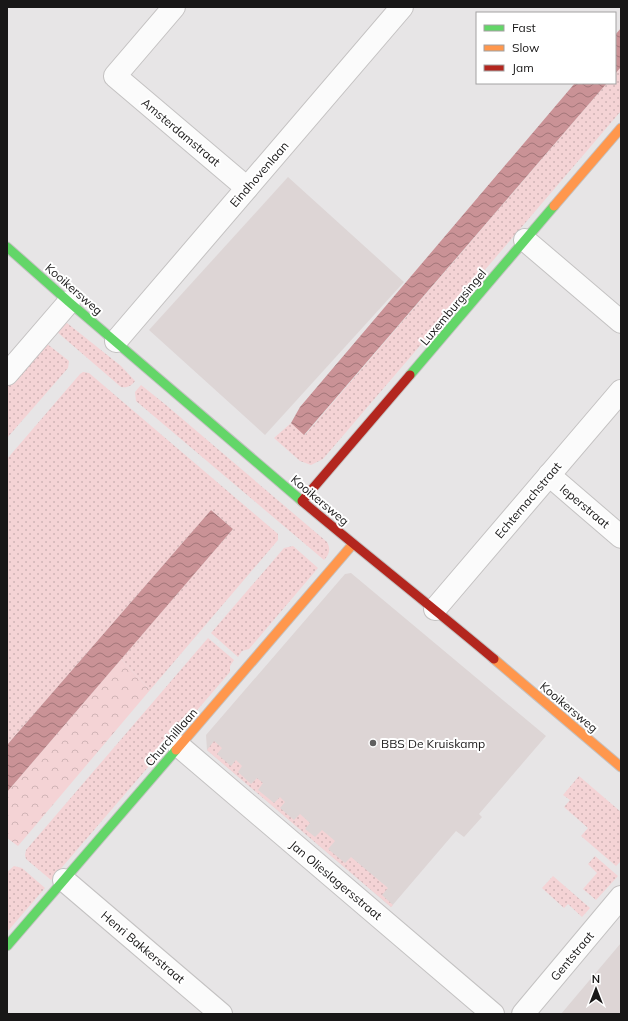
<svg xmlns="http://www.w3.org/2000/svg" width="628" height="1021" viewBox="0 0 628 1021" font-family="Mulish,sans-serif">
<defs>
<pattern id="grass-dots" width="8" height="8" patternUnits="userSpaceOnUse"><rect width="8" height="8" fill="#f4d3d5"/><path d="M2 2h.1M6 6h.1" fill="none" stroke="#d0b4b6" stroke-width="1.8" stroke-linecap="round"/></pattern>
<pattern id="forest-crowns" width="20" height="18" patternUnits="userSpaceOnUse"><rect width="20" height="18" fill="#f4d3d5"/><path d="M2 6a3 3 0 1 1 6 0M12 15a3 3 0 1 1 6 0" fill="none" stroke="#d0b4b6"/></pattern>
<pattern id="water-waves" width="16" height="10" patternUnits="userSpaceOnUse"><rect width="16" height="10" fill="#ca9296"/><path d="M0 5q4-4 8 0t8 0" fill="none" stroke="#a37679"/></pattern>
</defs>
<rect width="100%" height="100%" fill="#e7e5e6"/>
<g fill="#ddd5d5">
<polygon points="288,177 404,282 265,435 149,330"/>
<polygon points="351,573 546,736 479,814 482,817 464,837 456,831 391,907 207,750 206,735 345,574"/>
<polygon points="621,943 621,1014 561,1014"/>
</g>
<g fill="url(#grass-dots)">
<polygon points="621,67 621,111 323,459 311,465 300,461 274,438 291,423 305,435 607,83 615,83 615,74"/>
<path d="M 67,323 L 121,366 L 135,381 C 131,386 128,388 121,387 L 56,331 L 62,325 Z"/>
<polygon points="46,343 69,361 68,368 7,438 7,387"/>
<polygon points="83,372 89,373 278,534 278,540 150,690 121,659 233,529 211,510 7,745 7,459 80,374"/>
<path d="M 141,385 L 166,405 L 327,542 C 331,549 329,555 324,560 L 136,401 L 135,392 Z"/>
<polygon points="293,546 318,568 249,649 242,651 238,657 211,633 284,548"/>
<polygon points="208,638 234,660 230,666 230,672 51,880 26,859 25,855 26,850"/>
<polygon points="214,741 222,748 217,754 231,766 236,760 242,766 238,772 251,784 257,778 263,783 258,790 274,803 280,797 285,802 280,808 294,820 300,814 310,823 305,829 315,837 322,830 335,841 328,849 345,863 351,857 388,888 382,895 393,905 391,907 208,751 207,750"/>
<polygon points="579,776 621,812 621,861 616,866 581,836 588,828 564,807 570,800 563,795"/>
<polygon points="595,856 618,876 596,900 583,889 597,873 588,864"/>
<polygon points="14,866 22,868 45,888 7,932 7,872"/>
<polygon points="553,876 590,908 582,917 568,904 564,908 542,888"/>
</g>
<polygon fill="url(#forest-crowns)" points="121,659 150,690 18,846 7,838 7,792"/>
<g fill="url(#water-waves)">
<polygon points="621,28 621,67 615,74 615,35"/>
<polygon points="575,83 607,83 304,435 291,423 300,407"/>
<polygon points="211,510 233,529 7,792 7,745"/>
</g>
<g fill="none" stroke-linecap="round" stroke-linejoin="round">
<defs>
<g id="street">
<polyline points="174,7 115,76 247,188"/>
<polyline points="525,240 621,322"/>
<polyline points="116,341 402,7"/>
<polyline points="7,374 69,302"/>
<polyline points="549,475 621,537"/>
<polyline points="435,609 621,391"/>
<polyline points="179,746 493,1014"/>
<polyline points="64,880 221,1014"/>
<polyline points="523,1014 621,897"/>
</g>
<g id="fast">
<polyline points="7,247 69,302 303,502"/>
<polyline points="410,375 554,206"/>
<polyline points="7,946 176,750"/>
</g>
<g id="slow">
<polyline points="554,206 621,128"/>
<polyline points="494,659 621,767"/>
<polyline points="176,750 353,544"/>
</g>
<g id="jam">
<polyline points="302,501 410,375"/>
<path d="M 303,502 C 366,555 431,606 494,659"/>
</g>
</defs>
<use href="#street" stroke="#c4c2c2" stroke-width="24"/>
<use href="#fast" stroke="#c4c2c2" stroke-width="11"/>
<use href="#slow" stroke="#c4c2c2" stroke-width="11"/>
<use href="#jam" stroke="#c4c2c2" stroke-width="11"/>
<use href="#street" stroke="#fbfbfb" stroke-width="22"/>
<use href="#fast" stroke="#63d668" stroke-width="9"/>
<use href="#slow" stroke="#ff974d" stroke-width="9"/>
<use href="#jam" stroke="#b3261e" stroke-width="9"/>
</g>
<circle fill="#605f5f" stroke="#fff" stroke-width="1.5" cx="373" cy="743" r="4"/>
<g text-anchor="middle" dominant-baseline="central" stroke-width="4" stroke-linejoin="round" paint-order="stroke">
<g font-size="12" fill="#181717" stroke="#fff">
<text transform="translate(181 132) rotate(40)">Amsterdamstraat</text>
<text transform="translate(259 174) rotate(-49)">Eindhovenlaan</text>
<text transform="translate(74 289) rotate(41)">Kooikersweg</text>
<text transform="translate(453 307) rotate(-50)">Luxemburgsingel</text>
<text transform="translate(320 500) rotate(40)">Kooikersweg</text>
<text transform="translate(528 500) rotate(-50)">Echternachstraat</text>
<text transform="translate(585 506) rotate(40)">Ieperstraat</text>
<text transform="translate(569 707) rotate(40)">Kooikersweg</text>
<text transform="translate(171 737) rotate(-49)">Churchilllaan</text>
<text transform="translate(336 880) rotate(40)">Jan Olieslagersstraat</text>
<text transform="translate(143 947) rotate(40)">Henri Bakkerstraat</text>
<text transform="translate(572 956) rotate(-50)">Gentstraat</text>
</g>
<g font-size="12" fill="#181717" stroke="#fff" text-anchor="start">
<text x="381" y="743">BBS De Kruiskamp</text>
</g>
</g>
<rect width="628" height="1021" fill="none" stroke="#181717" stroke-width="16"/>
<rect x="476" y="12" width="140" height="72" fill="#ffffff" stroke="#a3a2a2"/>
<rect x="484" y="25" width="20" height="6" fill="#63d668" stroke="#a3a2a2"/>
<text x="512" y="32" font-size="12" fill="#181717">Fast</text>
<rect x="484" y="45" width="20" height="6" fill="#ff974d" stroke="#a3a2a2"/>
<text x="512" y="52" font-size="12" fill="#181717">Slow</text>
<rect x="484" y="65" width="20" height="6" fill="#b3261e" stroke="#a3a2a2"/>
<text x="512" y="72" font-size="12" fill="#181717">Jam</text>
<g transform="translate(596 989)" stroke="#ffffff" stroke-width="3" paint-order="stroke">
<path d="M0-3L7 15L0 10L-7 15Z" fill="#181717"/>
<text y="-6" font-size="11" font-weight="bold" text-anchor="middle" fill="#181717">N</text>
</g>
</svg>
